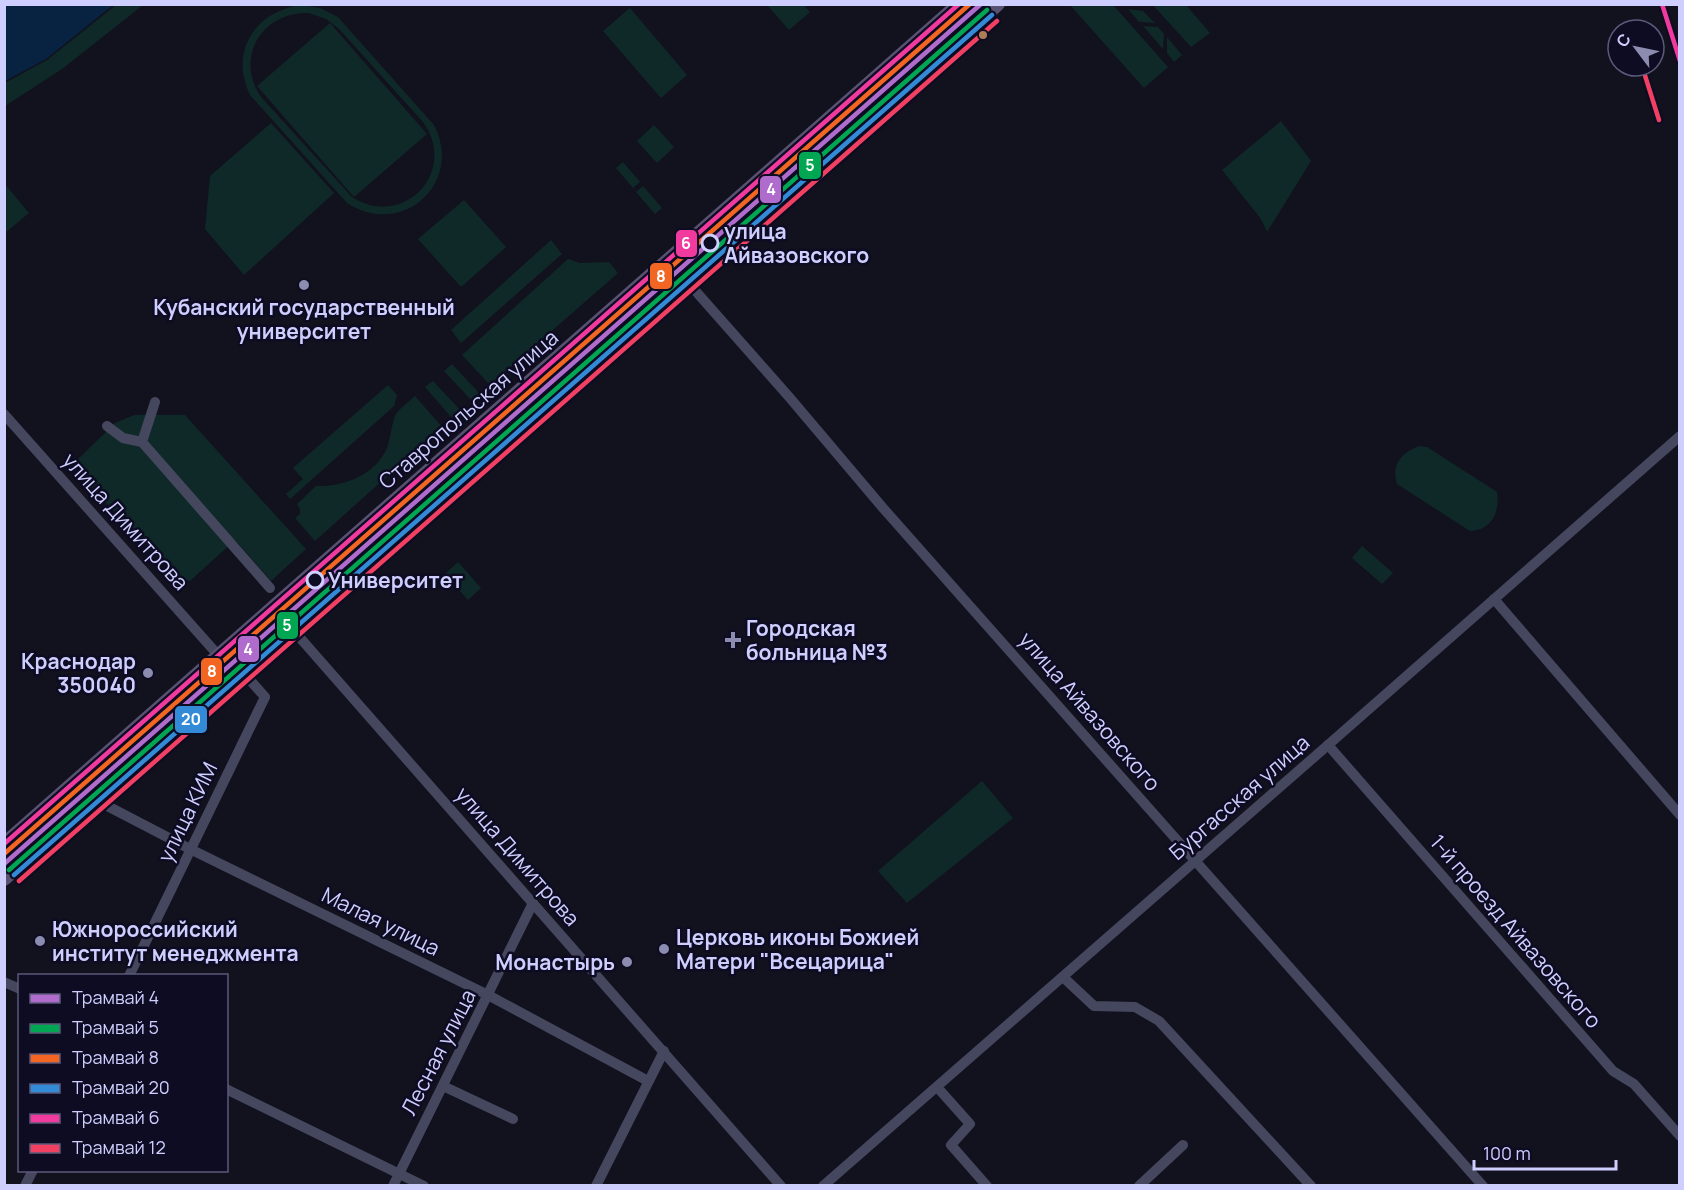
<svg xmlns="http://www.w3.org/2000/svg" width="1684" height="1190" viewBox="0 0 1684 1190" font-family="Manrope,sans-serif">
<rect width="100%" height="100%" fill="#12111e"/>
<g fill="#0f2928" fill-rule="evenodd">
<polygon points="116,5 143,5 62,69 5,106 5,83 47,60"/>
<path d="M 301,5 L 320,8 L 338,17 L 434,125 C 464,183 402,239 347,203 L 250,95 C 229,52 255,11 301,5 ZM 309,13 L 326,19 L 339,29 L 423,122 C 459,172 403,230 352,197 L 262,98 C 233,59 262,11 309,13 Z"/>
<polygon points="767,5 804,5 810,12 789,30"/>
<polygon points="1070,5 1113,5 1168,67 1144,88"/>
<polygon points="1153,5 1186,5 1210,33 1191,47"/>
<polygon points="630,8 687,75 661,98 603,31"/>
<polygon points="1128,9 1143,11 1155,23 1139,22"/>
<polygon points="330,23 427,134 354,197 257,86"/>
<polygon points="1143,26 1158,27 1164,34 1163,49"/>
<polygon points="1167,37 1182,55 1174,62 1167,53"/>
<polygon points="1281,121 1311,161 1267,232 1261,219 1222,170"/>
<polygon points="271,123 334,193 244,275 205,229 210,176"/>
<polygon points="654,125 674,147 657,163 637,141"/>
<polygon points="623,162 640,182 633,188 616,168"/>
<polygon points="4,183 29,213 5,233 4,233"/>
<polygon points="643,186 662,208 655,214 636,192"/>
<polygon points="464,200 506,247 461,287 418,239"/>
<polygon points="551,240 562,254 461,343 451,330"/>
<polygon points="568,259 580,263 609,262 618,273 490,385 462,355"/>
<polygon points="452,364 480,394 472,401 444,371"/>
<polygon points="433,381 461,411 452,418 425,387"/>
<polygon points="388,385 397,395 394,406 290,499 286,494 303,479 293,468"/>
<path d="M 415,396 L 442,427 L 315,541 L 295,518 L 300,514 L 300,509 L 297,504 L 316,486 C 344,487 375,475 387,448 C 391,437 391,426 395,416 C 398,409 409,402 415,396 Z"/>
<polygon points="134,415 185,415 306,549 271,581 235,540 190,581 177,578 71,466 115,423"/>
<path d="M 1419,446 L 1427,447 L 1497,492 C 1500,512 1492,530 1470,531 L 1397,484 C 1391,464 1401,453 1419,446 Z"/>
<polygon points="1362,546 1393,573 1382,584 1352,558"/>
<polygon points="458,562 481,588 468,600 445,574"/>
<polygon points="982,781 1013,818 907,903 878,871"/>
</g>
<polygon fill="#082342" points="5,4 113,4 113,5 46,59 5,81"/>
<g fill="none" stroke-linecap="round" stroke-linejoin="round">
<g stroke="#45475f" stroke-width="10">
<polyline points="669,261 790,398 883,508 1483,1186"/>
<polyline points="155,402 142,442 270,588"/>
<polyline points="4,414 218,655"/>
<polyline points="107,426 123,438 142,442"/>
<polyline points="1494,599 1680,815"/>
<polyline points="273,607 781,1186"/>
<polyline points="1328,745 1613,1071 1634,1084 1680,1136"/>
<polyline points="94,799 190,849 488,995 648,1081"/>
<polyline points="129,976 265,697 241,670"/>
<polyline points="1063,977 1094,1006 1135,1007 1159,1021 1311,1186"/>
<polyline points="4,982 20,989"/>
<polyline points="443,1086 513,1119"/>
<polyline points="937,1087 970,1124 951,1145 987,1186"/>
<polyline points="226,1089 424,1186"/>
<polyline points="25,1186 33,1170"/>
<polyline points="393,1186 533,903"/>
<polyline points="596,1186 664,1051"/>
<polyline points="823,1186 1328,745 1680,436"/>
<polyline points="1139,1186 1183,1145"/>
</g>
<g stroke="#595171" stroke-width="14">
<polyline points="4,844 959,4"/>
<polyline points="4,879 998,4"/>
</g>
<defs>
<polyline id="tram-1" points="4,864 981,4"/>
<polyline id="tram-2" points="9,870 987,10"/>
<polyline id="tram-3" points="4,854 970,4"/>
<polyline id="tram-4" points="14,875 992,15"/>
<g id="tram-5">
<polyline points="1662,4 1680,61"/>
<polyline points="4,844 959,4"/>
</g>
<g id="tram-6">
<polyline points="1642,66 1659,120"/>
<polyline points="19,881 997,21"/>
</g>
</defs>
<use href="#tram-1" stroke="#0d0c23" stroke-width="9"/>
<use href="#tram-2" stroke="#0d0c23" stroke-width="9"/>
<use href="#tram-3" stroke="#0d0c23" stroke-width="9"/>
<use href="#tram-4" stroke="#0d0c23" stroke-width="9"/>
<use href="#tram-5" stroke="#0d0c23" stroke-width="9"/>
<use href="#tram-6" stroke="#0d0c23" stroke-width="9"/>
<use href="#tram-1" stroke="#b06ccc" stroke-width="4.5"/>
<use href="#tram-2" stroke="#00a651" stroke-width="4.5"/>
<use href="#tram-3" stroke="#f26522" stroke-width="4.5"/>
<use href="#tram-4" stroke="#338bd7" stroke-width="4.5"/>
<use href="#tram-5" stroke="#f13a9d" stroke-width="4.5"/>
<use href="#tram-6" stroke="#f24062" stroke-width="4.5"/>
</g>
<circle fill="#b07c57" stroke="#0d0c23" stroke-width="2" cx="983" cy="35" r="5"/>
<g fill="#0d0c23" stroke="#ceceff" stroke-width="3">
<circle cx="710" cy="243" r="8"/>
<circle cx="315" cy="580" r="8"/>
</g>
<g fill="#8c8cb0" stroke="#0d0c23" stroke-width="2">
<circle cx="304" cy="285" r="6"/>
<path d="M730 631h6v6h6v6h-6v6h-6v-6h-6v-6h6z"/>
<circle cx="148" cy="673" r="6"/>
<circle cx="40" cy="941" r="6"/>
<circle cx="664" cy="949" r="6"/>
<circle cx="627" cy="962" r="6"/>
</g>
<g text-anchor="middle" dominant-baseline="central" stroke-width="5" stroke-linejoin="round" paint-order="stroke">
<g font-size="21" font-weight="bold" fill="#ceceff" stroke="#0d0c23" text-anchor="start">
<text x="724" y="231">улица<tspan x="724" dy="24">Айвазовского</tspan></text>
<text x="328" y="580">Университет</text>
</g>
<g font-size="21" font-weight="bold" fill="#ceceff" stroke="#0d0c23" text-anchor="start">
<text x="304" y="307" text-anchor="middle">Кубанский государственный<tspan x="304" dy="24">университет</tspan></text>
<text x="746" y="628">Городская<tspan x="746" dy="24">больница №3</tspan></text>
<text x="136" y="661" text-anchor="end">Краснодар<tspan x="136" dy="24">350040</tspan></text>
<text x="52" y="929">Южнороссийский<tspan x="52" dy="24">институт менеджмента</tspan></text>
<text x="676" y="937">Церковь иконы Божией<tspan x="676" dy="24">Матери "Всецарица"</tspan></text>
<text x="615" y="962" text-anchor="end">Монастырь</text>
</g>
<g font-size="21" fill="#ceceff" stroke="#0d0c23">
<text transform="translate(468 409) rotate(-41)">Ставропольская улица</text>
<text transform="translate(126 521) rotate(48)">улица Димитрова</text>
<text transform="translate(1090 711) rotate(49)">улица Айвазовского</text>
<text transform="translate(1239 797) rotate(-41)">Бургасская улица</text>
<text transform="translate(187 812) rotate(-64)">улица КИМ</text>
<text transform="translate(518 856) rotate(49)">улица Димитрова</text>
<text transform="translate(381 921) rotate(26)">Малая улица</text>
<text transform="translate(1516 931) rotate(49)">1-й проезд Айвазовского</text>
<text transform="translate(438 1052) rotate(-63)">Лесная улица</text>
</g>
</g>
<g stroke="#0d0c23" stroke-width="2">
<rect x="798" y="151" width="24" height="29" rx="6" fill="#00a651"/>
<rect x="759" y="175" width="23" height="29" rx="6" fill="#b06ccc"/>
<rect x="675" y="229" width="23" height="29" rx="6" fill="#f13a9d"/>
<rect x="649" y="262" width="24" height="28" rx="6" fill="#f26522"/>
<rect x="276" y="611" width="23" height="29" rx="6" fill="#00a651"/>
<rect x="237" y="635" width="23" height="28" rx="6" fill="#b06ccc"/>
<rect x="200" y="657" width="23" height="29" rx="6" fill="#f26522"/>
<rect x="174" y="705" width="34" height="29" rx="6" fill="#338bd7"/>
</g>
<g font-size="16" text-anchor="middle" font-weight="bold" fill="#fff">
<text x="810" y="171">5</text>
<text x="771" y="195">4</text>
<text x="686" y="249">6</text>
<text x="661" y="282">8</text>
<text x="287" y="631">5</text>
<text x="248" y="655">4</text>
<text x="212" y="677">8</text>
<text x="191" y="725">20</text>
</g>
<rect width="1684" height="1190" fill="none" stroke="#ceceff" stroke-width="12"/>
<rect x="18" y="974" width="210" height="198" fill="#0d0c23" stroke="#5a5a7b" stroke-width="1.5"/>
<rect x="30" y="994" width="30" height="9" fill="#b06ccc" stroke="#5a5a7b" stroke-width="1.5"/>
<text x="72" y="1004" font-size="18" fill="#ceceff">Трамвай 4</text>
<rect x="30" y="1024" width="30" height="9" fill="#00a651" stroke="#5a5a7b" stroke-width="1.5"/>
<text x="72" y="1034" font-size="18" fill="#ceceff">Трамвай 5</text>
<rect x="30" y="1054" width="30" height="9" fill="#f26522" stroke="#5a5a7b" stroke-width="1.5"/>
<text x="72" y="1064" font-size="18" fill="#ceceff">Трамвай 8</text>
<rect x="30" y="1084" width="30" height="9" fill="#338bd7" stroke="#5a5a7b" stroke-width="1.5"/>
<text x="72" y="1094" font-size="18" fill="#ceceff">Трамвай 20</text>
<rect x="30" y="1114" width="30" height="9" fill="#f13a9d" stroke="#5a5a7b" stroke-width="1.5"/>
<text x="72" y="1124" font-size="18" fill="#ceceff">Трамвай 6</text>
<rect x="30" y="1144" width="30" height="9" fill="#f24062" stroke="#5a5a7b" stroke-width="1.5"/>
<text x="72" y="1154" font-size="18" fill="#ceceff">Трамвай 12</text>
<g transform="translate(1636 48) rotate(302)"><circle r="28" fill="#0d0c23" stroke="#5a5a7b" stroke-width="1.5"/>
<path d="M0-4.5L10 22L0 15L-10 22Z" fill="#8c8cb0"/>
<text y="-9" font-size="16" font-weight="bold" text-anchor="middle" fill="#ceceff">С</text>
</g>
<path d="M1474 1160v9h142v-9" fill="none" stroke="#ceceff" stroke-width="3"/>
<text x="1483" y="1160" font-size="18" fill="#ceceff" stroke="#0d0c23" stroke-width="4.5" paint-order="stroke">100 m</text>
</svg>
